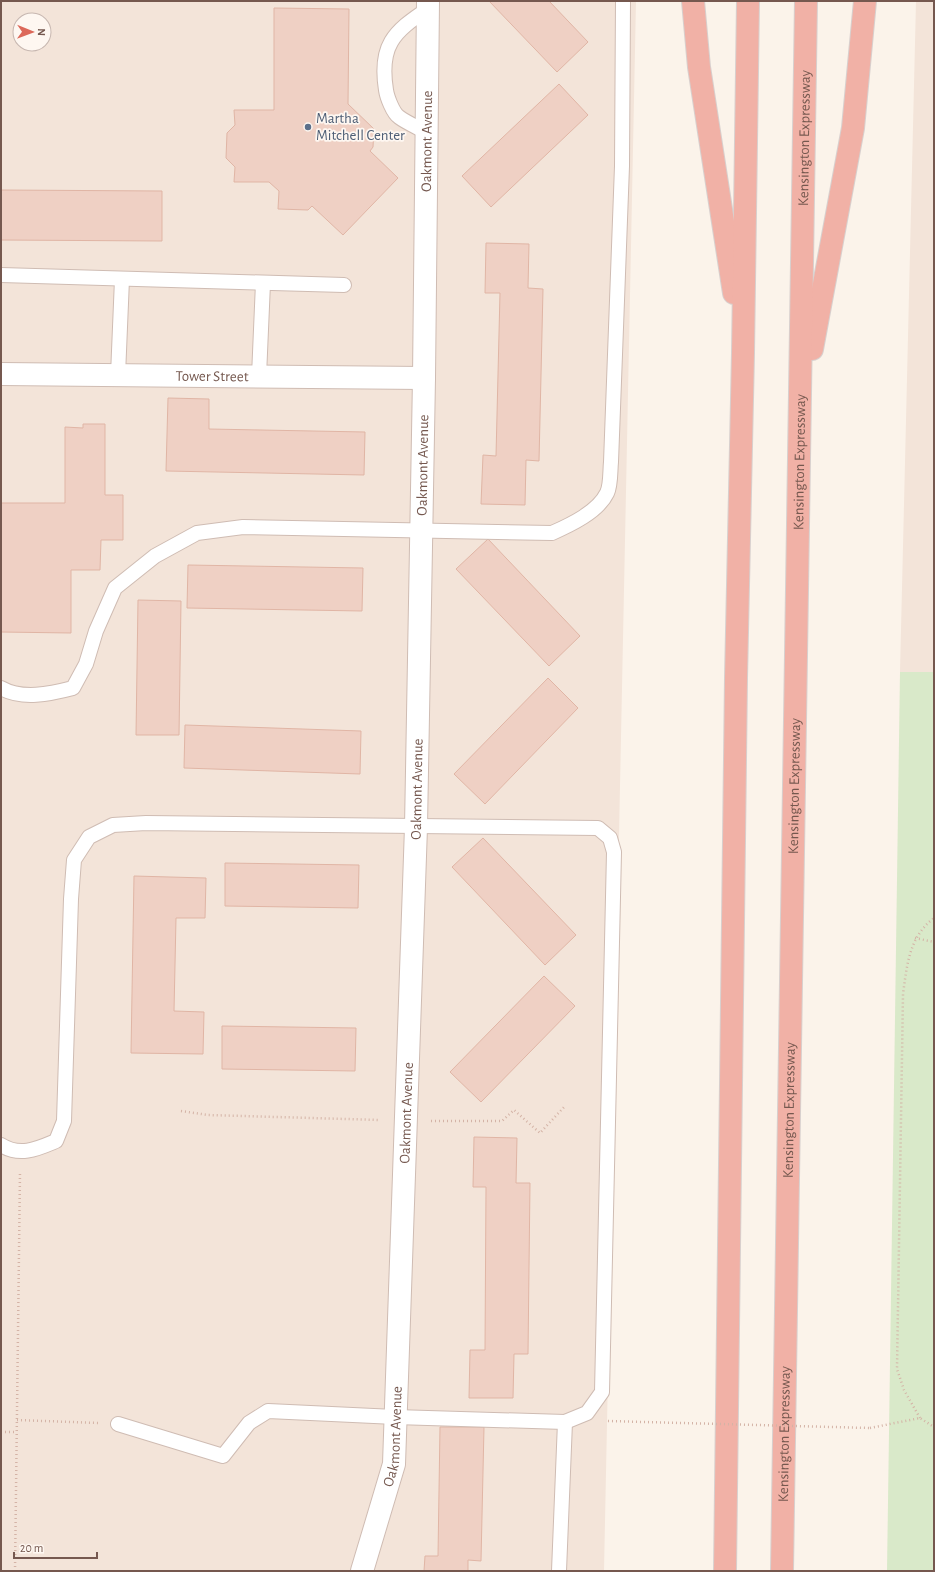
<svg xmlns="http://www.w3.org/2000/svg" width="935" height="1572" viewBox="0 0 935 1572" font-family="'Alegreya Sans',sans-serif">
<rect width="100%" height="100%" fill="#fbf3ea"/>
<g fill="#f3e4d9" fill-rule="evenodd">
<path d="M 1,1 L 636,1 L 604,1571 L 1,1571 ZM 20,20 L 44,20 L 44,44 L 20,44 Z"/>
<polygon points="916,1 934,1 934,672 900,672"/>
</g>
<polygon fill="#d9e9c9" points="900,672 934,672 934,1571 887,1571"/>
<g fill="#efd0c4" stroke="#e0b5a5">
<polygon points="489,1 549,1 588,42 557,72"/>
<polygon points="274,8 349,9 348,104 374,129 373,147 370,151 398,178 343,235 312,206 308,210 278,209 279,191 269,182 234,182 235,167 226,158 227,133 235,125 234,110 274,110"/>
<polygon points="559,84 588,115 491,207 462,176"/>
<polygon points="1,190 162,191 162,241 1,240"/>
<polygon points="486,243 529,244 528,288 543,289 539,461 526,460 525,505 481,504 483,455 496,456 500,293 485,293"/>
<polygon points="168,398 209,399 209,429 365,432 364,475 166,471"/>
<polygon points="83,424 105,424 105,495 123,495 123,540 101,540 100,570 71,570 71,633 1,632 1,503 65,503 65,427 83,428"/>
<polygon points="488,539 580,636 549,666 456,569"/>
<polygon points="188,565 363,568 362,611 187,608"/>
<polygon points="138,600 181,601 179,735 136,735"/>
<polygon points="548,678 578,708 485,804 454,774"/>
<polygon points="185,725 361,731 360,774 184,768"/>
<polygon points="483,838 576,935 545,965 452,867"/>
<polygon points="225,863 359,865 358,908 225,906"/>
<polygon points="134,876 206,878 205,918 176,918 174,1011 204,1012 203,1054 131,1053"/>
<polygon points="544,976 575,1006 481,1102 450,1072"/>
<polygon points="222,1026 356,1028 355,1071 222,1069"/>
<polygon points="474,1137 517,1138 516,1183 530,1183 528,1354 514,1354 513,1398 469,1398 470,1350 485,1350 486,1187 473,1187"/>
<polygon points="440,1427 484,1427 481,1561 468,1560 468,1571 424,1571 425,1556 438,1556"/>
</g>
<g fill="none" stroke-linecap="round" stroke-linejoin="round">
<defs>
<g id="service">
<path d="M 426,132 C 417,127 407,123 399,117 C 393,113 387,97 386,90 C 379,46 393,32 428,9"/>
<polyline points="1,275 344,285"/>
<polyline points="118,375 122,279"/>
<polyline points="259,376 263,283"/>
<path d="M 1,688 C 22,700 50,694 73,688 L 86,664 L 96,631 L 115,588 L 155,556 L 197,533 L 243,527 L 552,533 C 570,525 598,512 607,493 C 611,485 610,471 611,462 L 622,166 L 623,1"/>
<path d="M 1,1145 C 20,1157 37,1149 56,1141 L 64,1121 L 71,899 L 74,860 L 89,837 L 113,825 L 146,823 L 598,828 L 610,838 L 614,852 L 602,1392 L 587,1413 L 565,1422 L 395,1417 L 268,1411 L 249,1423 L 223,1456 L 118,1424"/>
<polyline points="559,1571 565,1422"/>
</g>
<g id="minor">
<path id="s1" d="M 1,374 L 424,378"/>
<path id="s2" d="M 362,1571 L 394,1464 L 416,827 L 424,378 L 428,1"/>
</g>
<g id="motorway">
<polyline points="693,1 699,67 734,293"/>
<polyline points="812,349 853,128 865,1"/>
<polyline points="725,1571 736,678 743,353 748,1"/>
<path id="s3" d="M 782,1571 C 789,1048 799,524 806,1"/>
</g>
</defs>
<use href="#service" stroke="#cfbcb3" stroke-width="16"/>
<use href="#minor" stroke="#cfbcb3" stroke-width="24"/>
<use href="#motorway" stroke="#d8d0ce" stroke-width="24"/>
<g stroke="#d4b3a6" stroke-width="2.5" stroke-dasharray="1 3" stroke-linecap="butt">
<polyline points="915,938 934,942"/>
<polyline points="181,1111 208,1115 380,1120"/>
<polyline points="431,1121 502,1121 514,1110 540,1133 565,1106"/>
<path d="M 920,1418 L 904,1390 L 897,1369 L 903,994 C 907,965 909,937 934,918"/>
<polyline points="17,1420 98,1423"/>
<polyline points="608,1421 644,1422"/>
<polyline points="870,1428 920,1418 934,1427"/>
<polyline points="1,1432 17,1432"/>
<polyline points="15,1571 20,1172"/>
</g>
<use href="#service" stroke="#fff" stroke-width="14"/>
<use href="#minor" stroke="#fff" stroke-width="22"/>
<use href="#motorway" stroke="#f1b1a6" stroke-width="22"/>
<polyline stroke="#d4b3a6" stroke-width="2.5" stroke-dasharray="1 3" stroke-linecap="butt" points="644,1422 870,1428"/>
</g>
<circle fill="#5c6f8a" stroke="#fef7f1" stroke-width="1.5" cx="308" cy="127" r="4"/>
<g text-anchor="middle" dominant-baseline="central" stroke-width="3.5" stroke-linejoin="round" paint-order="stroke">
<g font-size="15" fill="#4e5e75" stroke="#fef7f1" text-anchor="start">
<text x="316" y="118">Martha<tspan x="316" dy="17">Mitchell Center</tspan></text>
</g>
<g font-size="15" fill="#75584f" stroke="#fef7f1">
<text stroke="none"><textPath href="#s3" startOffset="1433">Kensington Expressway</textPath></text>
<text stroke="none"><textPath href="#s2" startOffset="1435">Oakmont Avenue</textPath></text>
<text stroke="none"><textPath href="#s1" startOffset="211">Tower Street</textPath></text>
<text stroke="none"><textPath href="#s3" startOffset="1109">Kensington Expressway</textPath></text>
<text stroke="none"><textPath href="#s2" startOffset="1111">Oakmont Avenue</textPath></text>
<text stroke="none"><textPath href="#s3" startOffset="785">Kensington Expressway</textPath></text>
<text stroke="none"><textPath href="#s2" startOffset="787">Oakmont Avenue</textPath></text>
<text stroke="none"><textPath href="#s3" startOffset="461">Kensington Expressway</textPath></text>
<text stroke="none"><textPath href="#s2" startOffset="463">Oakmont Avenue</textPath></text>
<text stroke="none"><textPath href="#s3" startOffset="137">Kensington Expressway</textPath></text>
<text stroke="none"><textPath href="#s2" startOffset="139">Oakmont Avenue</textPath></text>
</g>
</g>
<rect width="935" height="1572" fill="none" stroke="#75584f" stroke-width="4"/>
<g transform="translate(32 32) rotate(91)"><circle r="19" fill="#fef7f1" stroke="#c7b7b0"/>
<path d="M0-3L7 15L0 10L-7 15Z" fill="#dc6859"/>
<text y="-6" font-size="11" font-weight="bold" text-anchor="middle" fill="#75584f">N</text>
</g>
<path d="M14 1552v6h83v-6" fill="none" stroke="#75584f" stroke-width="2"/>
<text x="20" y="1552" font-size="12" fill="#75584f" stroke="#fef7f1" stroke-width="3" paint-order="stroke">20 m</text>
</svg>
